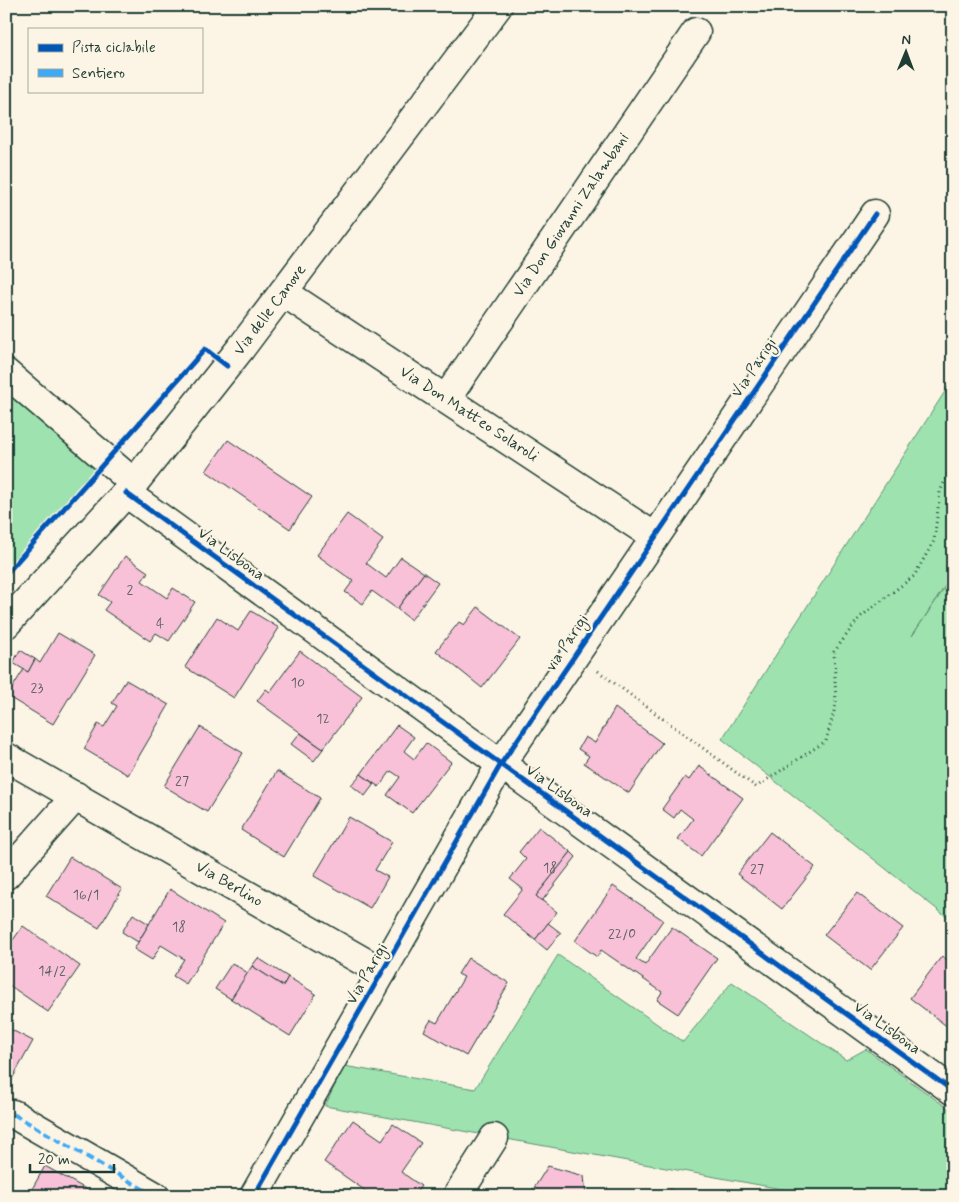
<svg xmlns="http://www.w3.org/2000/svg" width="959" height="1202" viewBox="0 0 959 1202" font-family="Mynerve,sans-serif">
<rect width="100%" height="100%" fill="#fcf5e5"/>
<filter id="ink" filterUnits="userSpaceOnUse"><feTurbulence type="fractalNoise" baseFrequency=".02" numOctaves="2"/><feDisplacementMap in="SourceGraphic" scale="10" xChannelSelector="R" yChannelSelector="G"/><feConvolveMatrix kernelMatrix="1 2 1 2 8 2 1 2 1" color-interpolation-filters="sRGB"/></filter>
<g filter="url(#ink)">
<g fill="#9ee3af" stroke="#5e9072">
<polygon points="6,373 108,460 6,574"/>
<polygon points="953,379 953,574 912,636 953,576 953,922 722,739"/>
<polygon points="558,955 683,1042 732,982 846,1060 866,1049 953,1112 953,1196 820,1196 325,1106 344,1066 475,1089"/>
</g>
<g fill="#f8c1d8" stroke="#1f3d34">
<polygon points="228,440 312,497 290,529 206,471"/>
<polygon points="347,514 383,540 366,563 386,578 401,557 424,573 397,609 372,591 363,604 345,592 353,581 317,555"/>
<polygon points="125,556 148,572 142,581 167,598 173,588 195,602 169,641 156,633 150,641 104,610 110,602 99,595"/>
<polygon points="424,573 438,583 411,620 397,609"/>
<polygon points="478,607 520,639 482,688 436,651 459,622 464,625"/>
<polygon points="251,611 279,628 234,698 185,667 217,617 238,631"/>
<polygon points="58,633 95,655 53,724 7,696 24,669 28,672 35,659 40,663"/>
<polygon points="20,650 35,659 28,672 13,663"/>
<polygon points="300,651 362,697 323,749 257,701 266,689 270,692"/>
<polygon points="126,680 169,705 128,775 84,749 98,724 104,727 117,706 112,703"/>
<polygon points="615,708 662,743 629,793 584,763 589,756 578,749 585,737 595,743"/>
<polygon points="397,725 414,737 404,751 414,759 426,743 451,762 412,813 387,795 400,777 391,771 379,787 361,774"/>
<polygon points="200,727 243,753 207,812 164,786"/>
<polygon points="300,733 323,749 314,761 291,744"/>
<polygon points="699,766 743,798 701,856 678,839 693,819 680,809 674,818 662,809 685,777 689,780"/>
<polygon points="277,771 320,798 284,857 241,830"/>
<polygon points="361,774 374,784 365,796 351,785"/>
<polygon points="349,817 392,842 375,870 388,877 370,908 314,876"/>
<polygon points="539,827 571,852 536,896 557,912 535,940 503,914 523,889 510,879 526,859 519,852"/>
<polygon points="770,832 815,867 782,909 737,874"/>
<polygon points="571,852 576,857 542,901 536,896"/>
<polygon points="70,857 122,889 99,928 46,896"/>
<polygon points="613,886 663,920 636,959 645,965 672,927 717,958 678,1014 657,1000 662,992 601,950 597,957 575,941"/>
<polygon points="170,889 224,923 186,984 173,976 184,959 161,945 152,960 134,949"/>
<polygon points="857,893 903,928 870,970 824,935"/>
<polygon points="133,914 149,924 138,942 122,932"/>
<polygon points="548,923 561,933 547,950 535,940"/>
<polygon points="23,926 80,966 48,1012 6,983 6,936 13,940"/>
<polygon points="942,956 953,964 953,1031 910,998"/>
<polygon points="258,958 288,977 283,986 252,966"/>
<polygon points="468,958 509,983 466,1056 424,1031 431,1020 437,1023 464,977 458,974"/>
<polygon points="232,963 248,973 231,999 215,989"/>
<polygon points="252,966 283,986 288,977 316,994 290,1036 231,999"/>
<polygon points="6,1027 33,1041 6,1090"/>
<polygon points="353,1120 382,1140 393,1124 421,1143 401,1172 421,1186 414,1196 373,1196 324,1162"/>
<polygon points="45,1166 91,1192 89,1196 28,1196"/>
<polygon points="548,1166 584,1176 586,1196 529,1196"/>
<polygon points="670,1189 680,1196 666,1196"/>
</g>
<g fill="none" stroke-linecap="round" stroke-linejoin="round">
<defs>
<g id="street">
<polyline points="283,292 655,537"/>
<polyline points="6,373 134,483"/>
<polyline points="446,399 696,32"/>
<polyline points="126,493 953,1091"/>
<polyline points="6,624 126,493 241,348 498,6"/>
<polyline points="6,757 382,972"/>
<polyline points="6,875 76,796"/>
<polyline points="13,1114 155,1196"/>
<polyline points="254,1196 501,764 875,214"/>
<polyline points="457,1196 494,1138"/>
</g>
</defs>
<use href="#street" stroke="#1f3d34" stroke-width="31"/>
<polyline stroke="#1f3d34" stroke-width="3" stroke-dasharray="1 4" stroke-linecap="butt" points="598,671 756,787 826,741 836,704 834,652 859,618 914,576 934,541 940,492 953,461"/>
<use href="#street" stroke="#fcf5e5" stroke-width="28"/>
<polyline stroke="#3fa9f5" stroke-width="4" stroke-dasharray="8 4" stroke-linecap="butt" points="13,1114 155,1196"/>
<defs>
<g id="cycleway">
<polyline points="126,493 953,1091"/>
<polyline points="6,574 205,349 227,366"/>
<polyline points="254,1196 501,764 875,214"/>
</g>
</defs>
<use href="#cycleway" stroke="#fcf5e5" stroke-width="8"/>
<use href="#cycleway" stroke="#0057b8" stroke-width="5"/>
</g>
</g>
<g text-anchor="middle" dominant-baseline="central" stroke-width="4.5" stroke-linejoin="round" paint-order="stroke">
<g font-size="14" fill="#555e5d">
<text x="130" y="590">2</text>
<text x="160" y="624">4</text>
<text x="298" y="683">10</text>
<text x="37" y="688">23</text>
<text x="323" y="719">12</text>
<text x="182" y="781">27</text>
<text x="550" y="868">18</text>
<text x="757" y="869">27</text>
<text x="86" y="895">16/1</text>
<text x="179" y="927">18</text>
<text x="622" y="934">22/0</text>
<text x="52" y="971">14/2</text>
</g>
<g font-size="16" fill="#1f3d34" stroke="#fcf5e5">
<text transform="translate(571 215) rotate(-56)">Via Don Giovanni Zalambani</text>
<text transform="translate(270 310) rotate(-53)">Via delle Canove</text>
<text transform="translate(754 368) rotate(-56)">Via Parigi</text>
<text transform="translate(469 414) rotate(33)">Via Don Matteo Solaroli</text>
<text transform="translate(231 554) rotate(36)">Via Lisbona</text>
<text transform="translate(567 643) rotate(-56)">via Parigi</text>
<text transform="translate(559 791) rotate(36)">Via Lisbona</text>
<text transform="translate(229 884) rotate(30)">Via Berlino</text>
<text transform="translate(367 974) rotate(-60)">Via Parigi</text>
<text transform="translate(887 1028) rotate(36)">Via Lisbona</text>
</g>
</g>
<rect width="959" height="1202" fill="none" stroke="#fcf5e5" stroke-width="25"/>
<rect x="12" y="12" width="934" height="1177" fill="none" stroke="#1f3d34" stroke-width="2" filter="url(#ink)"/>
<rect x="28" y="28" width="175" height="65" fill="#fcf5e5" stroke="#a4ab9e"/>
<rect x="38" y="44" width="25" height="8" fill="#0057b8" stroke="#a4ab9e"/>
<text x="72" y="52" font-size="15" fill="#1f3d34">Pista ciclabile</text>
<rect x="38" y="69" width="25" height="8" fill="#3fa9f5" stroke="#a4ab9e"/>
<text x="72" y="78" font-size="15" fill="#1f3d34">Sentiero</text>
<g transform="translate(906 52) rotate(1)" stroke="#fcf5e5" stroke-width="4" paint-order="stroke">
<path d="M0-4L9 19L0 12L-9 19Z" fill="#1f3d34"/>
<text y="-8" font-size="14" font-weight="bold" text-anchor="middle" fill="#1f3d34">N</text>
</g>
<path d="M30 1164v8h84v-8" fill="none" stroke="#1f3d34" stroke-width="2.5"/>
<text x="38" y="1164" font-size="15" fill="#1f3d34" stroke="#fcf5e5" stroke-width="4" paint-order="stroke">20 m</text>
</svg>
